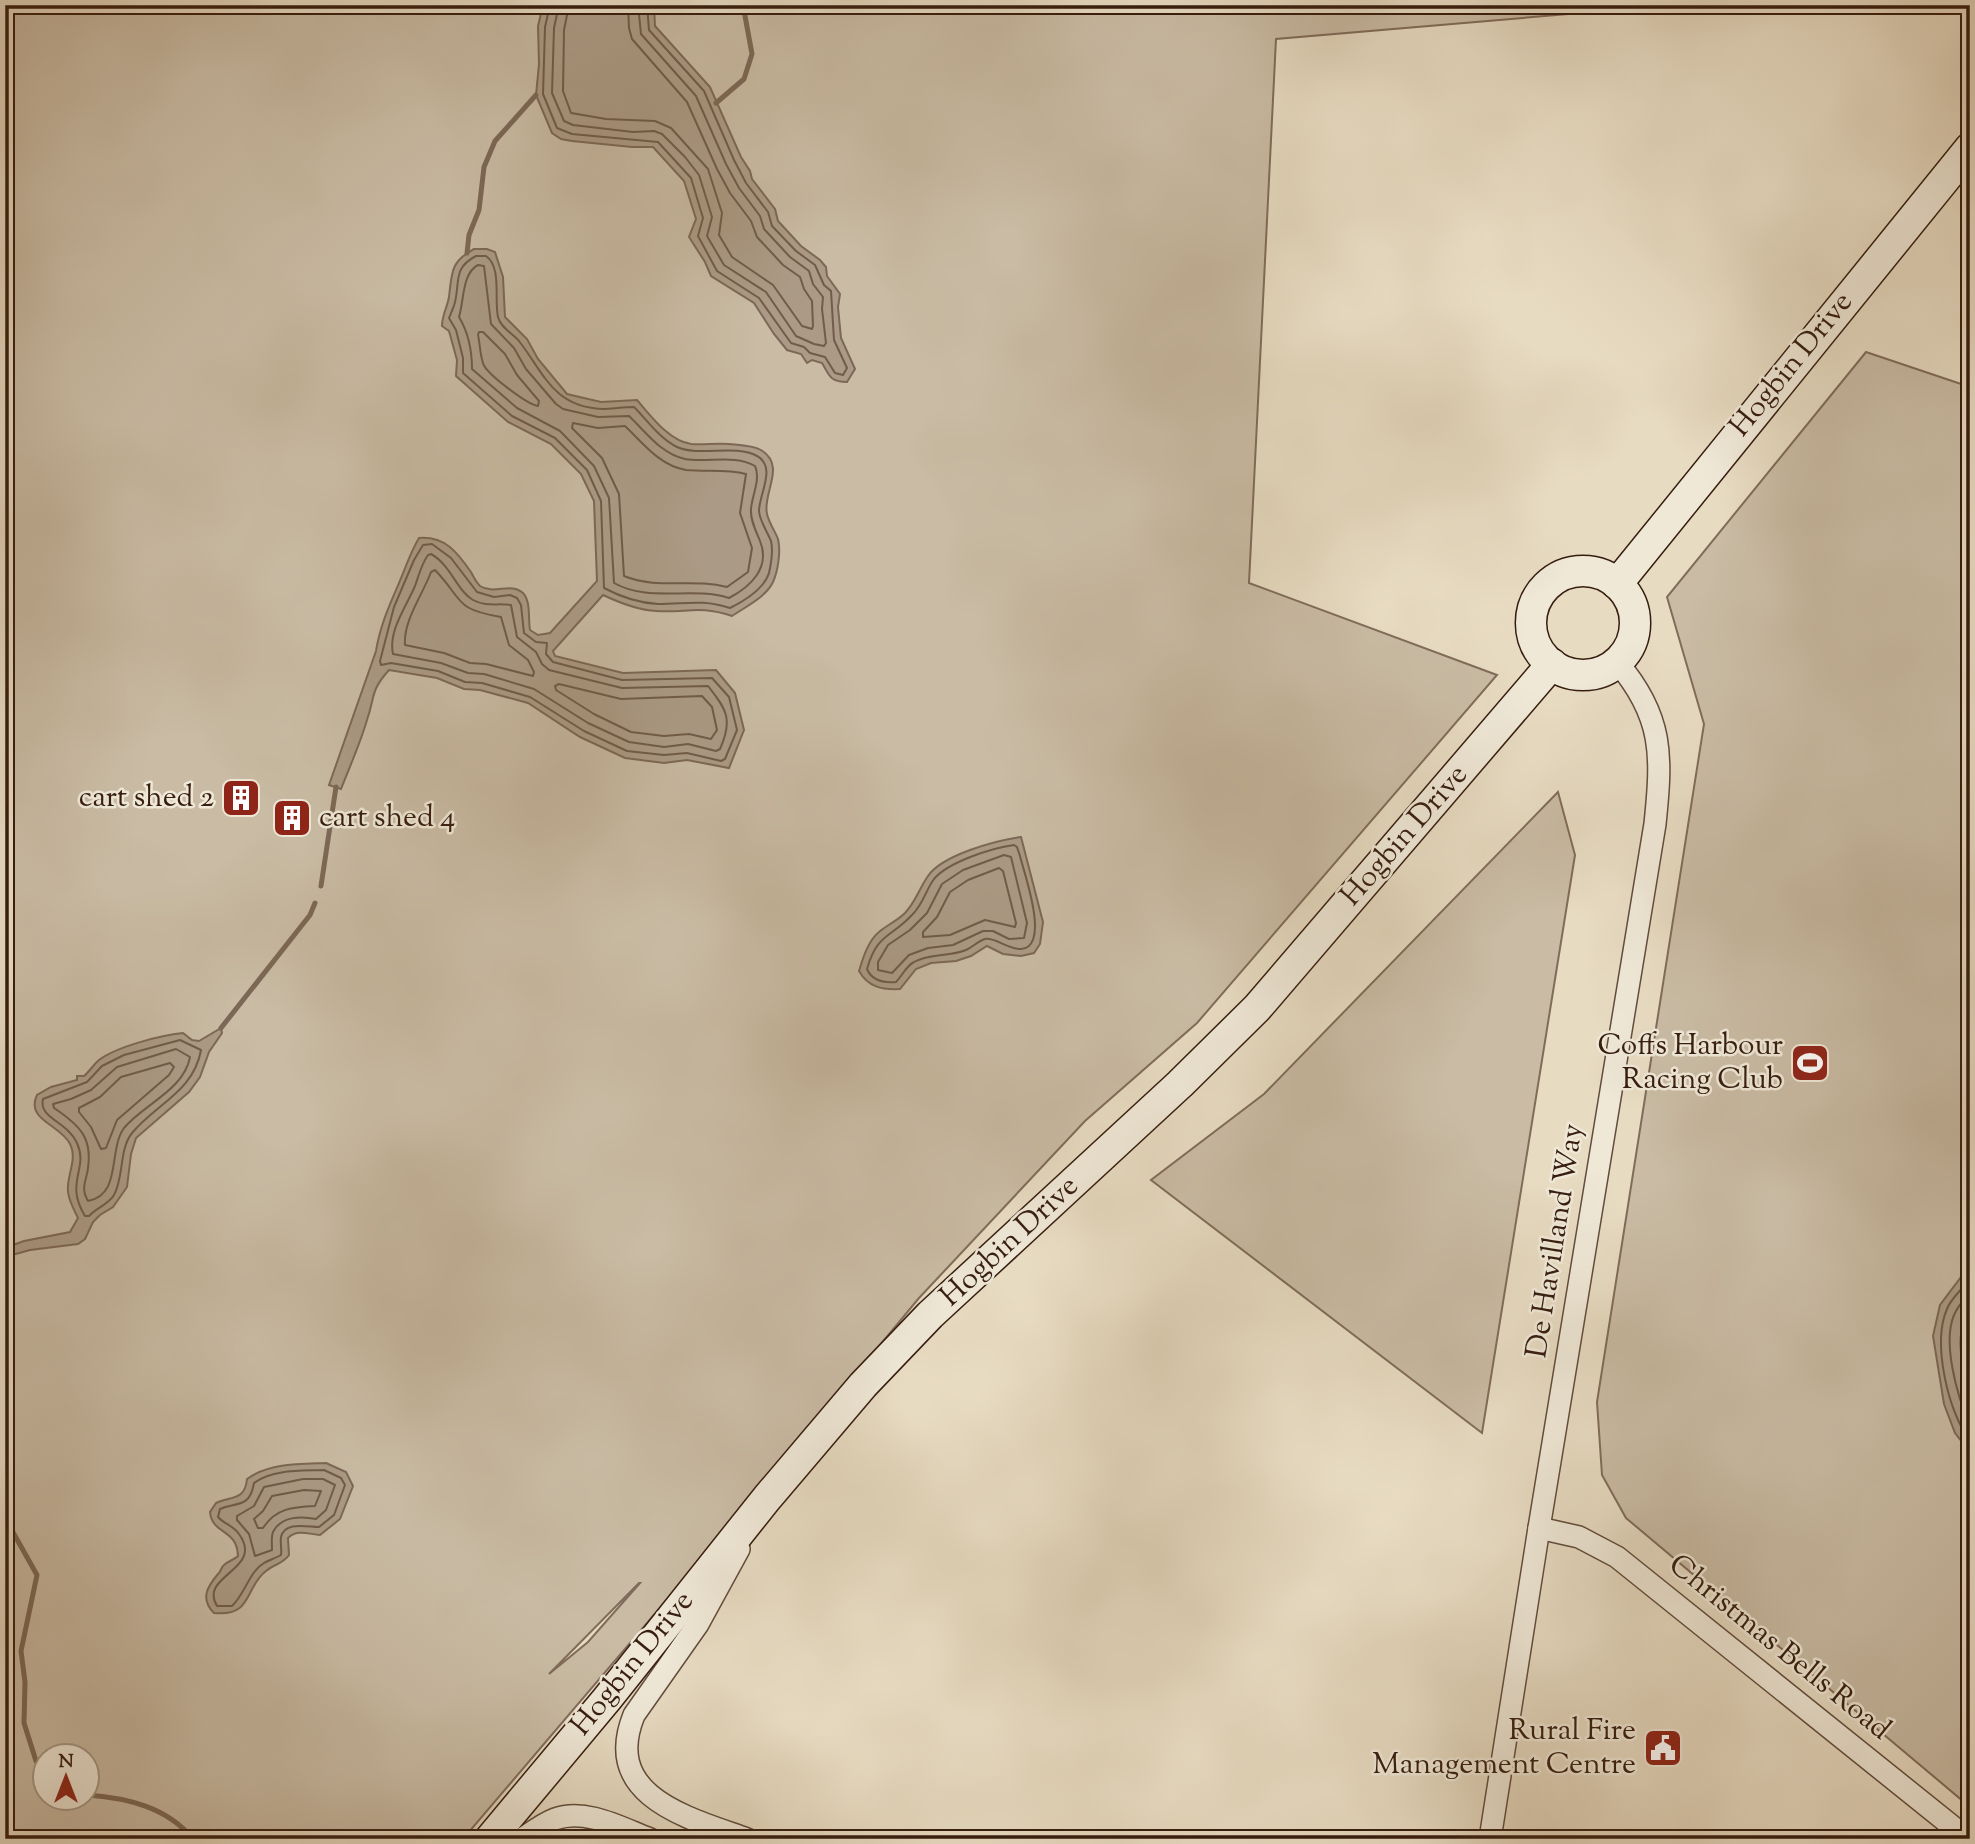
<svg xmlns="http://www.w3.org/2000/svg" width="1975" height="1844" viewBox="0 0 1975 1844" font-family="'Sorts Mill Goudy',serif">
<rect width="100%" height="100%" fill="#e7dbc2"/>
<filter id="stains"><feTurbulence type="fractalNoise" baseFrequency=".00286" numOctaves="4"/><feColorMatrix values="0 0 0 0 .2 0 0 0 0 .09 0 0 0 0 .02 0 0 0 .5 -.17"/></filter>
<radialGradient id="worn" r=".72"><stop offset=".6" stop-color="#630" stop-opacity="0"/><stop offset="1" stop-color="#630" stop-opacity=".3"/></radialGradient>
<g fill="#c9bba4" stroke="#806c5a" stroke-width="2" fill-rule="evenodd">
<path d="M 5,5 L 1675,5 L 1276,39 L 1249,583 L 1497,675 L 1197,1023 L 1085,1121 L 919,1298 L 739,1515 L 463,1839 L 5,1839 ZM 640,1583 L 588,1642 L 549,1674 L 639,1583 ZM 46,1756 L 88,1756 L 88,1798 L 46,1798 Z"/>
<polygon points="1866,352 1970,387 1970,1807 1626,1518 1602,1475 1597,1402 1704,724 1667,597"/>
<polygon points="1558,792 1575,855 1482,1433 1151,1180 1264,1094"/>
</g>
<g fill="#ab9a85" stroke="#7c6856" stroke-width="2">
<path d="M 543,5 L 654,5 L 655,26 L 710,87 L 741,157 L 750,171 L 752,179 L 775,209 L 778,221 L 801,246 L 820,260 L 826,267 L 827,276 L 840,294 L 838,307 L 841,338 L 855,369 L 847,382 C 830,382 830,376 822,363 L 812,360 L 807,363 L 801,354 L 787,350 L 774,334 L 754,303 L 711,276 L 705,262 L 689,237 L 696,219 L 684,181 L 653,147 L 632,147 L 572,141 L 561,139 L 552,133 L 536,95 L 539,64 L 538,26 Z"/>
<path d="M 474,249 L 487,249 L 495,252 L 503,277 L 505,317 L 527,339 L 538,359 L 567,394 L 601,402 L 637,400 C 651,416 669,441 691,444 C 703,445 716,443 729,444 C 738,445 752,445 761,450 C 787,466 762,493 767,514 C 769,523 775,531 778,539 C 781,551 778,571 773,582 C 766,597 745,607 732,616 C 698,605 688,613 656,611 C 637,610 620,603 603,595 L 553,651 L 555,656 L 623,673 L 716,670 L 735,693 L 744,730 L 729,768 L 687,760 L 664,763 L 625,758 L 580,737 L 528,703 L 480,690 L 464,689 L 437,678 L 389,670 C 370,691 375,697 367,720 C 360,744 350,766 341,789 L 329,785 L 376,651 C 380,626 389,606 399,583 C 406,567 410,553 419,538 C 445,536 457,552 471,572 C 473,576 477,583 480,586 C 494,595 511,582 523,593 C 531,601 528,619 530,630 L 538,635 L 550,633 L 597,581 L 594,501 L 581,474 L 551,444 L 508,422 L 456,376 L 457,360 L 449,331 L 442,326 C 442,315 447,308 449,297 C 452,273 450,262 474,249 Z"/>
<path d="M 1021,837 L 1043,922 L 1040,944 L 1034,953 L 1021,956 L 1003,954 L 987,946 L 971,956 L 956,961 L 931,963 L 916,969 L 900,989 C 882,990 868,987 859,971 C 863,958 868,941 879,932 C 887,925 897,921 905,913 C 916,901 919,889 928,876 C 942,855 997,840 1021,837 Z"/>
<path d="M 221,1028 L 222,1033 L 209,1052 L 200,1077 L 189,1092 L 136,1138 L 131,1154 L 127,1187 L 113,1207 L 100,1215 L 93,1222 L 85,1239 L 78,1244 L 30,1250 L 5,1257 L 5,1248 L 24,1241 L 70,1232 L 78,1218 C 74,1210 69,1201 68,1192 C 66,1176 78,1160 70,1144 C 61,1125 25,1120 37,1095 L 51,1087 L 77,1080 L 77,1076 L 84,1076 C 90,1071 93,1065 99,1060 C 116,1047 161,1035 183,1033 L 192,1040 L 199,1041 Z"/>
<polygon points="1970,1265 1970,1452 1955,1433 1944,1404 1933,1336 1940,1305"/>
<path d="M 326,1463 L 346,1472 L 353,1486 L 340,1519 L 320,1535 C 308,1534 297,1529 288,1538 L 289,1555 C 283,1564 274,1564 266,1571 C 244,1588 253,1617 214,1613 C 200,1599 207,1587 218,1574 C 221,1572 221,1567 224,1565 C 228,1561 234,1560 238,1556 C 237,1528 212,1535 210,1512 L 216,1503 C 231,1496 245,1501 247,1479 C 269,1463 300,1464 326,1463 Z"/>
</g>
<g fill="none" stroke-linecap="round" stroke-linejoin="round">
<g stroke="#705c4a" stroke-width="2">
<polyline points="550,5 545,27 543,94 557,128 572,134 658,142 691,178 703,218 698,236 717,271 759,298 791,343 804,347 810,353 825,357 835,373 843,375 847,368 834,340 831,291 824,285 815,265 796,251 772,226 768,212 746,183 734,160 704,91 649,30 647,5"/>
<polyline points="559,5 554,28 552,93 564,121 573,125 633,132 654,131 662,134 685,157 699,175 712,217 707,236 724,265 766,292 796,336 814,344 824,346 826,343 822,309 823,297 813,284 809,271 790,257 764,229 760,216 739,188 726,164 696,96 641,34 638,5"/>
<polyline points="569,5 564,30 563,91 571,113 606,119 655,121 671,128 708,169 722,213 719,235 732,257 773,285 802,326 812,329 813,326 812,301 804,289 800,277 783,265 757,237 751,221 730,193 717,169 687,102 632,39 629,28 628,5"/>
<path d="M 476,256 L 486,256 C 502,267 494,300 498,317 C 500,327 513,334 519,341 C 544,373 553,407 602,409 C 612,409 623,407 634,407 C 647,420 660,439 677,447 C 700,457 735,444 757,456 C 777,467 759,494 759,511 C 760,522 767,531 771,541 C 773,549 771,564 769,573 C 764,589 744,601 730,608 C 701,599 687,604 658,604 C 639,603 621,597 604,588 L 601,501 L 587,470 L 555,438 L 512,416 L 463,373 L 463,358 L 456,330 L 449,318 C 451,313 454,307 455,302 C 460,281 453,268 476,256 Z"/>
<path d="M 478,265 L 484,266 L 491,324 L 514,348 L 526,369 L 556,404 L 563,409 L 598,417 L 629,416 C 646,432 661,454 685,459 C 707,463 735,454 755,466 C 761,479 752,495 751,509 C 750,520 756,531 760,541 C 771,568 750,587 729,598 C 690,586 650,603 614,583 L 609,498 L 594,466 L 560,431 L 517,408 L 472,369 C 472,352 468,332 459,317 C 464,301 462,273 478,265 Z"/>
<path d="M 479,332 L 483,332 L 505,354 L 517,375 L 539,401 L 538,406 C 528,405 485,373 483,363 C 480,354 480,344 478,335 Z"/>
<path d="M 573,423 L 598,428 L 625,426 C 643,443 660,466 686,470 C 706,472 726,469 746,474 L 740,513 L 752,548 L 748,572 L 727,587 C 693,578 658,590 624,576 L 619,494 L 602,458 L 572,428 Z"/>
<polygon points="432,544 451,558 477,592 494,597 510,595 517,598 521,605 524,633 536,642 547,643 546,654 553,662 622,680 712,678 729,697 737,730 725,759 721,761 687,753 664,755 627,751 584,731 530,697 482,683 465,682 438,671 391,663 381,665 380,661 394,607 414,560 423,545"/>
<path d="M 431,554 C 451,565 457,591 473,600 C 486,607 498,603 511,605 L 517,637 L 536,652 L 542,664 L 549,670 L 622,688 L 708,686 C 727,710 733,720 720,749 L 716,751 L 688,744 L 664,747 L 629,742 L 588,723 L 534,689 L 484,674 L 468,673 L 441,663 L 393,654 C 388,631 406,607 415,586 C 419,575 421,565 428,555 Z"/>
<path d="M 435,570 C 464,600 453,609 501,617 L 509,645 L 528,660 L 534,672 L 533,676 L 486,664 L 470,663 L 444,653 L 405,645 C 403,621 423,594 431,572 Z"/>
<polygon points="559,684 621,699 702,696 712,707 717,730 711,739 689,734 664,736 631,732 594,714 556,690 555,686"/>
<path d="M 1014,845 L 1017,847 L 1020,856 C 1024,873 1051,947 1021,949 C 1007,949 995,937 985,939 C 978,941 973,947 966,950 C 949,957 930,953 914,962 C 906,966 902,976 896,982 C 884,983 872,981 867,969 C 877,934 890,938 911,916 C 924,904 925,891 934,879 C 948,862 992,848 1014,845 Z"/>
<polygon points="1004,855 1011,857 1027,923 1024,938 1009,939 993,931 983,931 953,945 928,948 909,955 892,973 878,970 878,962 888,945 910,930 927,913 942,884 963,870"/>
<polygon points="999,868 1003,871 1016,923 1015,927 985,920 950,935 923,937 923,932 937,917 950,892 968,880"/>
<path d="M 180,1040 L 201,1050 C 194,1091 156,1104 132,1133 C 119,1149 124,1177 114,1195 C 109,1204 96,1208 89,1216 L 85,1216 C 64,1182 89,1169 77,1143 C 68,1122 38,1118 43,1099 L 87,1082 L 102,1066 L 124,1055 Z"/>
<path d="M 176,1049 L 190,1057 C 184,1090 144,1104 124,1128 C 108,1150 122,1195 88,1201 C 82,1191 84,1185 87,1174 C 94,1139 81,1126 54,1108 L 53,1104 L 71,1099 L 91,1090 L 117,1067 Z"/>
<polygon points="170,1063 174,1067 169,1075 117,1120 106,1148 101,1149 91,1127 79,1112 79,1108 100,1097 121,1077"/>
<path d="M 1970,1278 C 1963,1289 1951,1298 1947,1309 C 1932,1343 1948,1412 1970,1441"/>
<path d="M 1970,1293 C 1965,1299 1959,1305 1956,1311 C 1940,1339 1958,1398 1970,1426"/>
<path d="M 1970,1310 C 1952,1333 1964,1372 1970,1398"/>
<path d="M 324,1470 L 341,1478 L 345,1485 L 334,1515 L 319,1527 C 307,1527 285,1521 281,1537 C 280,1542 282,1550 281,1555 C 276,1558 269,1560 264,1563 C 249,1572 245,1594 232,1606 L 217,1606 C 198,1575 265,1570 239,1534 C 234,1526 224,1524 218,1517 L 220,1509 C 237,1502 250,1508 254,1483 C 272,1469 302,1471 324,1470 Z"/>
<path d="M 303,1479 L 323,1479 L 335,1485 L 326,1510 L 316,1519 C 301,1516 281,1516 273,1532 C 271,1537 272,1544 272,1550 L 255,1556 L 249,1534 L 237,1520 L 237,1516 L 254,1506 L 264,1487 Z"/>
<path d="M 304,1490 L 321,1491 L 315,1506 C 293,1507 276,1508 263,1528 L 258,1528 L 254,1519 L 263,1511 L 272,1496 Z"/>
</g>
<g stroke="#7c6856" stroke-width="5">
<polyline points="716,103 744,79 752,54 743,5"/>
<polyline points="467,253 469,235 479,210 484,167 495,141 536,95"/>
<polyline points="321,886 336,787"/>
<polyline points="221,1028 310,915 315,903"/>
<polyline points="5,1518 37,1575 21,1651 25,1682 24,1723 36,1761 46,1769"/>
<path d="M 88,1795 C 127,1798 167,1807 193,1839"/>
</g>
<defs>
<g id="street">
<polyline points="1539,1528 1579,1537 1617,1557 1968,1839"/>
<path d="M 739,1549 L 698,1624 L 634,1715 C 601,1797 689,1818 747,1839"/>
<path d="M 522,1839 C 532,1832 544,1823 555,1819 C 586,1808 621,1828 650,1839"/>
<path d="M 1490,1839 L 1539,1528 L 1655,824 C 1662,756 1664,717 1617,662"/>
</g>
<g id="secondary">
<circle cx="1583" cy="623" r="52"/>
<polyline points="1617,584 1970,148"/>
<polyline points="490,1839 607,1699 767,1498 863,1385 930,1315 1180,1084 1257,1008 1552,664"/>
</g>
</defs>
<use href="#street" stroke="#624c3c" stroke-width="24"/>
<use href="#secondary" stroke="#361d0f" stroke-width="33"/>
<use href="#street" stroke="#efe8d7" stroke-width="21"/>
<use href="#secondary" stroke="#efe8d7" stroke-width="30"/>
</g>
<defs>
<symbol id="building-square" viewBox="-11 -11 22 22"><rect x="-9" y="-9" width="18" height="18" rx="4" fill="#8f2418" stroke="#efe8d7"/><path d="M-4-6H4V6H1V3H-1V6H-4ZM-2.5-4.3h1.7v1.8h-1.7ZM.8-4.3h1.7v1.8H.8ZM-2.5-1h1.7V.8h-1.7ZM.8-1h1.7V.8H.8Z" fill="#fff"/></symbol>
<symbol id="stadium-square" viewBox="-11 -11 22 22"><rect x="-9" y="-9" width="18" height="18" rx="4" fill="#8f2418" stroke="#efe8d7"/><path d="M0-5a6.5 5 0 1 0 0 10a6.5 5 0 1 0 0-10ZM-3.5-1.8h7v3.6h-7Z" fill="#fff"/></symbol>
<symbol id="civic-square" viewBox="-11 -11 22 22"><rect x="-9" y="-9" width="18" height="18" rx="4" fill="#8f2418" stroke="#efe8d7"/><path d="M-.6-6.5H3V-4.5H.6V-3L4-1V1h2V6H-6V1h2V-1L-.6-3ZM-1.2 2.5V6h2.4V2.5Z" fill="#fff"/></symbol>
</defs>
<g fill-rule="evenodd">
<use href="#building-square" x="219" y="776" width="44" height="44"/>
<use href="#building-square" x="270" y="796" width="44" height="44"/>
<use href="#stadium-square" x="1788" y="1041" width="44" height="44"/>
<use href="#civic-square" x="1641" y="1726" width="44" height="44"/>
</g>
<g text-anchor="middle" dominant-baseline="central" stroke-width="5" stroke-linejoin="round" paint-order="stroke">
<g font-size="30" fill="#361d0f" stroke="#efe8d7">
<text transform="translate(1792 365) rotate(-51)">Hogbin Drive</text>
<text transform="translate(1405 836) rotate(-49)">Hogbin Drive</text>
<text transform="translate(1556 1241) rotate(-81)">De Havilland Way</text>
<text transform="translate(1010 1242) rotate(-43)">Hogbin Drive</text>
<text transform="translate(1779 1648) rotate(39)">Christmas Bells Road</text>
<text transform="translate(633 1664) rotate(-51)">Hogbin Drive</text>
</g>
<g font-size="30" fill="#361d0f" stroke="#efe8d7" text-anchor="end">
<text x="214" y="798">cart shed 2</text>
<text x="319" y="818" text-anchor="start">cart shed 4</text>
<text x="1783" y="1046">Coffs Harbour<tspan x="1783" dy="34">Racing Club</tspan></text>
<text x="1636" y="1731">Rural Fire<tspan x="1636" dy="34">Management Centre</tspan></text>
</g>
</g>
<rect width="1975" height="1844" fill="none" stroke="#e7dbc2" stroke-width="28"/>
<rect x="7" y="7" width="1961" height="1830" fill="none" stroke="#361d0f" stroke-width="3.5"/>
<rect x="14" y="14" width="1947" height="1816" fill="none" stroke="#361d0f" stroke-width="2"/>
<g transform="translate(66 1777)"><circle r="33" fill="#efe8d7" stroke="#a59787" stroke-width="2"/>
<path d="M0-5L12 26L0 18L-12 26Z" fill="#8f2418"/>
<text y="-10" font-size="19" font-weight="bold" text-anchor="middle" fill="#361d0f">N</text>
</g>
<rect width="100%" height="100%" filter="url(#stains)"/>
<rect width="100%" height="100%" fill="url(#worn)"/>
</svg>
